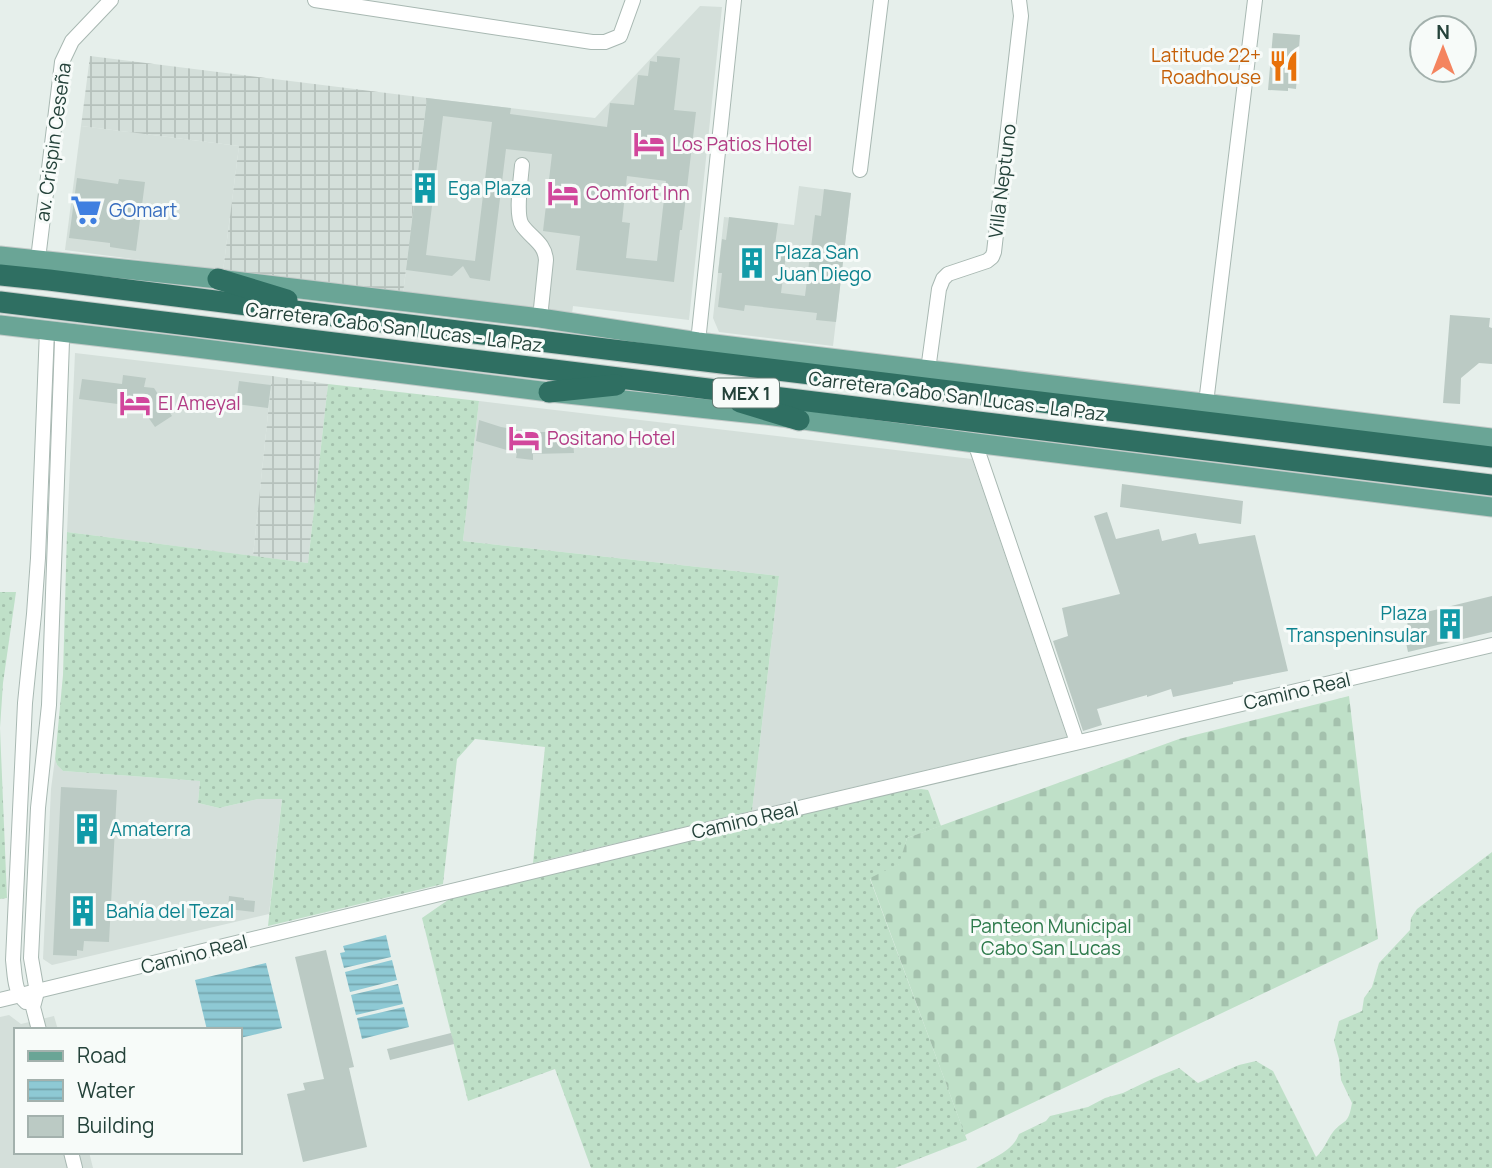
<svg xmlns="http://www.w3.org/2000/svg" width="1492" height="1168" viewBox="0 0 1492 1168" font-family="Manrope,sans-serif">
<defs>
<pattern id="industrial-grid" width="8" height="8" patternUnits="userSpaceOnUse" patternTransform="scale(1.75)"><rect width="8" height="8" fill="#d4dfda"/><path d="M0 4h8M4 0v8" fill="none" stroke="#b6c1bc"/></pattern>
<pattern id="grass-dots" width="8" height="8" patternUnits="userSpaceOnUse" patternTransform="scale(1.75)"><rect width="8" height="8" fill="#bfe0c8"/><path d="M2 2h.1M6 6h.1" fill="none" stroke="#a4c1ad" stroke-width="1.8" stroke-linecap="round"/></pattern>
<pattern id="cemetery-stones" width="16" height="16" patternUnits="userSpaceOnUse" patternTransform="scale(1.75)"><rect width="16" height="16" fill="#bfe0c8"/><path d="M2 7V4a2 2 0 0 1 4 0v3zM10 15v-3a2 2 0 0 1 4 0v3z" fill="#a4c1ad"/></pattern>
<pattern id="water-rules" width="6" height="5" patternUnits="userSpaceOnUse" patternTransform="scale(1.75)"><rect width="6" height="5" fill="#8ec9d4"/><path d="M0 2.5h6" fill="none" stroke="#74a5ad"/></pattern>
</defs>
<rect width="100%" height="100%" fill="#e6efeb"/>
<g fill="#d4dfda">
<polygon points="700,6 722,7 689,320 573,306 572,314 403,294 427,98 595,118"/>
<polygon points="81,126 239,146 223,271 65,250"/>
<polygon points="799,186 851,193 833,346 719,332 713,318 724,217 794,225"/>
<polygon points="75,353 272,376 253,556 67,532"/>
<polygon points="479,401 972,459 1067,737 752,811 779,576 463,541"/>
<polygon points="55,759 57,765 63,771 200,781 198,803 219,808 258,799 282,799 269,914 52,965 43,959 51,789"/>
<polygon points="9,1015 21,1024 54,1016 58,1030 16,1030 16,1152 89,1152 93,1168 0,1168 0,1017"/>
</g>
<g fill="url(#industrial-grid)">
<polygon points="90,56 427,98 403,294 223,271 239,146 81,126"/>
<polygon points="272,376 328,384 308,563 253,556"/>
</g>
<g fill="url(#grass-dots)">
<polygon points="328,384 479,401 463,541 779,576 752,811 533,863 545,747 475,739 457,759 443,884 268,926 282,799 258,799 219,808 198,803 200,781 63,771 57,765 55,759 63,675 67,532 308,563"/>
<polygon points="0,592 16,592 3,683 0,728 7,898 0,899"/>
<polygon points="921,789 928,790 929,792 941,826 907,838 900,864 870,879 967,1140 895,1168 591,1168 555,1069 468,1101 422,918 448,900 462,894 562,872 581,865 899,791"/>
<path d="M 1492,852 L 1492,1168 L 976,1168 C 991,1159 1013,1151 1019,1134 L 1046,1121 L 1050,1116 L 1088,1107 L 1105,1098 L 1123,1093 L 1154,1078 L 1179,1068 L 1198,1083 L 1239,1065 L 1256,1061 L 1273,1071 L 1316,1157 C 1324,1150 1327,1140 1333,1132 C 1345,1118 1348,1126 1352,1103 L 1341,1080 L 1339,1059 L 1334,1041 L 1339,1021 L 1362,1011 L 1364,998 L 1372,987 L 1379,963 L 1410,930 L 1411,918 L 1417,909 Z"/>
</g>
<polygon fill="url(#cemetery-stones)" points="1349,696 1378,939 965,1135 870,878 899,864 907,838 1179,739"/>
<g fill="url(#water-rules)">
<polygon points="386,935 391,957 344,968 340,953 345,952 343,946"/>
<polygon points="392,960 397,980 350,992 345,972"/>
<polygon points="266,963 282,1028 240,1038 240,1030 207,1030 195,980"/>
<polygon points="398,984 403,1004 356,1015 351,995"/>
<polygon points="404,1007 409,1027 362,1039 357,1018"/>
</g>
<g fill="#bbcac4" fill-rule="evenodd">
<polygon points="1273,33 1300,35 1296,89 1288,88 1288,91 1268,90"/>
<path d="M 657,56 L 680,58 L 674,110 L 696,112 L 682,230 L 680,230 L 674,282 L 576,270 L 580,236 L 543,231 L 552,154 L 506,149 L 490,281 L 470,278 L 463,266 L 452,276 L 406,270 L 427,98 L 511,108 L 510,114 L 607,127 L 610,103 L 634,105 L 638,75 L 648,76 L 650,61 L 657,62 ZM 443,116 L 492,122 L 475,261 L 426,255 ZM 627,176 L 666,181 L 657,261 L 626,258 L 630,223 L 622,222 Z"/>
<polygon points="77,178 118,184 119,179 145,182 136,251 110,247 110,243 69,238"/>
<polygon points="824,189 851,193 836,322 816,320 817,313 745,305 744,311 718,307 722,273 718,273 722,239 726,240 729,217 778,223 774,252 786,254 781,293 805,296 815,215 821,216"/>
<polygon points="1450,315 1490,318 1489,327 1492,328 1492,364 1479,363 1461,378 1460,404 1443,403"/>
<polygon points="123,375 146,378 144,387 154,388 172,416 155,427 141,407 79,399 82,379 122,384"/>
<polygon points="239,381 271,385 268,408 236,404"/>
<polygon points="479,420 501,427 530,432 572,432 574,453 533,454 533,460 516,458 517,453 476,441"/>
<polygon points="1122,484 1243,501 1241,524 1120,507"/>
<polygon points="1107,512 1116,539 1159,529 1162,541 1196,533 1199,544 1255,535 1288,671 1233,682 1233,684 1173,697 1171,689 1147,697 1147,695 1097,709 1102,725 1083,731 1053,641 1068,636 1062,608 1120,594 1094,516"/>
<polygon points="1492,596 1492,632 1408,652 1405,638 1408,637 1406,631 1409,631 1406,617"/>
<polygon points="61,787 117,790 109,942 84,941 83,951 77,950 77,956 53,955"/>
<polygon points="229,896 244,898 244,900 255,901 254,912 228,909"/>
<polygon points="326,950 354,1067 349,1068 367,1147 303,1162 287,1094 305,1090 303,1083 324,1079 295,957"/>
<polygon points="451,1033 454,1044 390,1060 387,1049"/>
</g>
<g fill="none" stroke-linecap="round" stroke-linejoin="round">
<defs>
<g id="minor">
<polyline points="315,0 592,42 605,42 620,36 633,0"/>
<path d="M 522,165 C 521,179 515,214 522,225 C 531,238 545,243 546,260 L 540,318"/>
<polyline points="860,170 881,0"/>
<polyline points="38,259 62,62 72,41 111,0"/>
<polyline points="698,342 734,0"/>
<polyline points="928,370 939,289 943,279 948,274 987,261 992,257 994,252 1019,33 1021,16 1019,0"/>
<polyline points="1206,403 1255,0"/>
<polyline points="975,443 1077,742"/>
<polyline points="0,1000 688,834 1492,645"/>
<path d="M 26,1002 C 14,992 15,976 13,960 L 25,703 L 34,614 L 38,558 L 47,330"/>
<polyline points="39,1030 33,1007 37,992 31,958 38,808 49,705 62,341 64,335 71,333"/>
<polyline points="71,1152 75,1168"/>
</g>
<g id="major">
<polyline points="0,256 218,279 540,318 698,342 1492,438"/>
<polyline points="0,325 189,347 549,392 774,416 975,443 1492,507"/>
</g>
<g id="highway">
<polyline points="0,275 49,280 343,317 1492,457"/>
<polyline points="218,279 287,300"/>
<polyline points="0,302 1492,485"/>
<polyline points="549,392 616,385"/>
<polyline points="740,402 799,420"/>
</g>
</defs>
<use href="#minor" stroke="#a8b8b2" stroke-width="16"/>
<use href="#major" stroke="#c2cac8" stroke-width="21"/>
<use href="#highway" stroke="#c2cac8" stroke-width="23"/>
<use href="#minor" stroke="#fff" stroke-width="14"/>
<use href="#major" stroke="#6aa596" stroke-width="19"/>
<use href="#highway" stroke="#2f6f62" stroke-width="21"/>
</g>
<defs>
<symbol id="restaurant-bare" viewBox="-9 -9 18 18"><path d="M-5-6h1v4h1v-4h1v4h1v-4h1v5L-1.5 .5V6h-2V.5L-5-1ZM5-6V6H3V1.5H1.5Q1.5-4 5-6Z" fill="#e8710a" stroke="#f7fbf9" stroke-width="2.5" paint-order="stroke"/></symbol>
<symbol id="hotel-bare" viewBox="-9 -9 18 18"><path d="M-6-4.5h1.5V1H6V5H4.5V3h-9V5H-6ZM-4 0a1.8 1.8 0 1 1 3.6 0ZM.5 0V-2.5h3Q6-2.5 6 0Z" fill="#d1479c" stroke="#f7fbf9" stroke-width="2.5" paint-order="stroke"/></symbol>
<symbol id="building-bare" viewBox="-9 -9 18 18"><path d="M-4-6H4V6H1V3H-1V6H-4ZM-2.5-4.3h1.7v1.8h-1.7ZM.8-4.3h1.7v1.8H.8ZM-2.5-1h1.7V.8h-1.7ZM.8-1h1.7V.8H.8Z" fill="#0f9aa8" stroke="#f7fbf9" stroke-width="2.5" paint-order="stroke"/></symbol>
<symbol id="supermarket-bare" viewBox="-9 -9 18 18"><path d="M-6-5.5h2.5l.6 2H6L4.5 2H-2.5L-4.4-4H-6ZM-1.5 3.2a1.3 1.3 0 1 0 .1 0ZM3 3.2a1.3 1.3 0 1 0 .1 0Z" fill="#3f7fe0" stroke="#f7fbf9" stroke-width="2.5" paint-order="stroke"/></symbol>
</defs>
<g fill-rule="evenodd">
<use href="#restaurant-bare" x="1262" y="44" width="44" height="44"/>
<use href="#hotel-bare" x="627" y="122" width="44" height="44"/>
<use href="#building-bare" x="403" y="166" width="44" height="44"/>
<use href="#hotel-bare" x="541" y="171" width="44" height="44"/>
<use href="#supermarket-bare" x="64" y="188" width="44" height="44"/>
<use href="#building-bare" x="730" y="241" width="44" height="44"/>
<use href="#hotel-bare" x="113" y="381" width="44" height="44"/>
<use href="#hotel-bare" x="502" y="416" width="44" height="44"/>
<use href="#building-bare" x="1428" y="602" width="44" height="44"/>
<use href="#building-bare" x="65" y="807" width="44" height="44"/>
<use href="#building-bare" x="61" y="889" width="44" height="44"/>
</g>
<g text-anchor="middle" dominant-baseline="central" stroke-width="6" stroke-linejoin="round" paint-order="stroke">
<rect fill="#f7fbf9" stroke="#637a73" stroke-width="2" x="713" y="378.5" width="66" height="29" rx="5"/>
<g font-size="18" font-weight="bold" fill="#24423a">
<text x="746" y="393">MEX 1</text>
</g>
<g font-size="19" fill="#c56008" stroke="#f7fbf9" text-anchor="end">
<text x="1261" y="55">Latitude 22+<tspan x="1261" dy="22">Roadhouse</tspan></text>
</g>
<g font-size="19" fill="#24423a" stroke="#f7fbf9">
<text transform="translate(53 142) rotate(-82)">av. Crispin Ceseña</text>
<text transform="translate(1002 181) rotate(-83)">Villa Neptuno</text>
<text transform="translate(394 327) rotate(7)">Carretera Cabo San Lucas - La Paz</text>
<text transform="translate(957 396) rotate(7)">Carretera Cabo San Lucas - La Paz</text>
<text transform="translate(1297 691) rotate(-13)">Camino Real</text>
<text transform="translate(745 820) rotate(-13)">Camino Real</text>
<text transform="translate(194 954) rotate(-14)">Camino Real</text>
</g>
<g font-size="19" fill="#b23c85" stroke="#f7fbf9" text-anchor="start">
<text x="672" y="144">Los Patios Hotel</text>
<text x="586" y="193">Comfort Inn</text>
<text x="158" y="403">El Ameyal</text>
<text x="547" y="438">Positano Hotel</text>
</g>
<g font-size="19" fill="#0d838f" stroke="#f7fbf9" text-anchor="start">
<text x="448" y="188">Ega Plaza</text>
<text x="775" y="252">Plaza San<tspan x="775" dy="22">Juan Diego</tspan></text>
<text x="1427" y="613" text-anchor="end">Plaza<tspan x="1427" dy="22">Transpeninsular</tspan></text>
<text x="110" y="829">Amaterra</text>
<text x="106" y="911">Bahía del Tezal</text>
</g>
<g font-size="19" fill="#366cbe" stroke="#f7fbf9" text-anchor="start">
<text x="109" y="210">GOmart</text>
</g>
<g font-size="19" fill="#2d7a4b" stroke="#f7fbf9">
<text x="1051" y="926">Panteon Municipal<tspan x="1051" dy="22">Cabo San Lucas</tspan></text>
</g>
</g>
<rect x="14" y="1028" width="228" height="126" fill="#f7fbf9" stroke="#a3b1ad" stroke-width="2"/>
<rect x="28" y="1051" width="35" height="10" fill="#6aa596" stroke="#a3b1ad" stroke-width="2"/>
<text x="77" y="1063" font-size="21" fill="#24423a">Road</text>
<rect x="28" y="1080" width="35" height="21" fill="url(#water-rules)" stroke="#a3b1ad" stroke-width="2"/>
<text x="77" y="1098" font-size="21" fill="#24423a">Water</text>
<rect x="28" y="1116" width="35" height="21" fill="#bbcac4" stroke="#a3b1ad" stroke-width="2"/>
<text x="77" y="1133" font-size="21" fill="#24423a">Building</text>
<g transform="translate(1443 49)"><circle r="33" fill="#f7fbf9" stroke="#a3b1ad" stroke-width="2"/>
<path d="M0-5L12 26L0 18L-12 26Z" fill="#f4845f"/>
<text y="-10" font-size="19" font-weight="bold" text-anchor="middle" fill="#24423a">N</text>
</g>
</svg>
